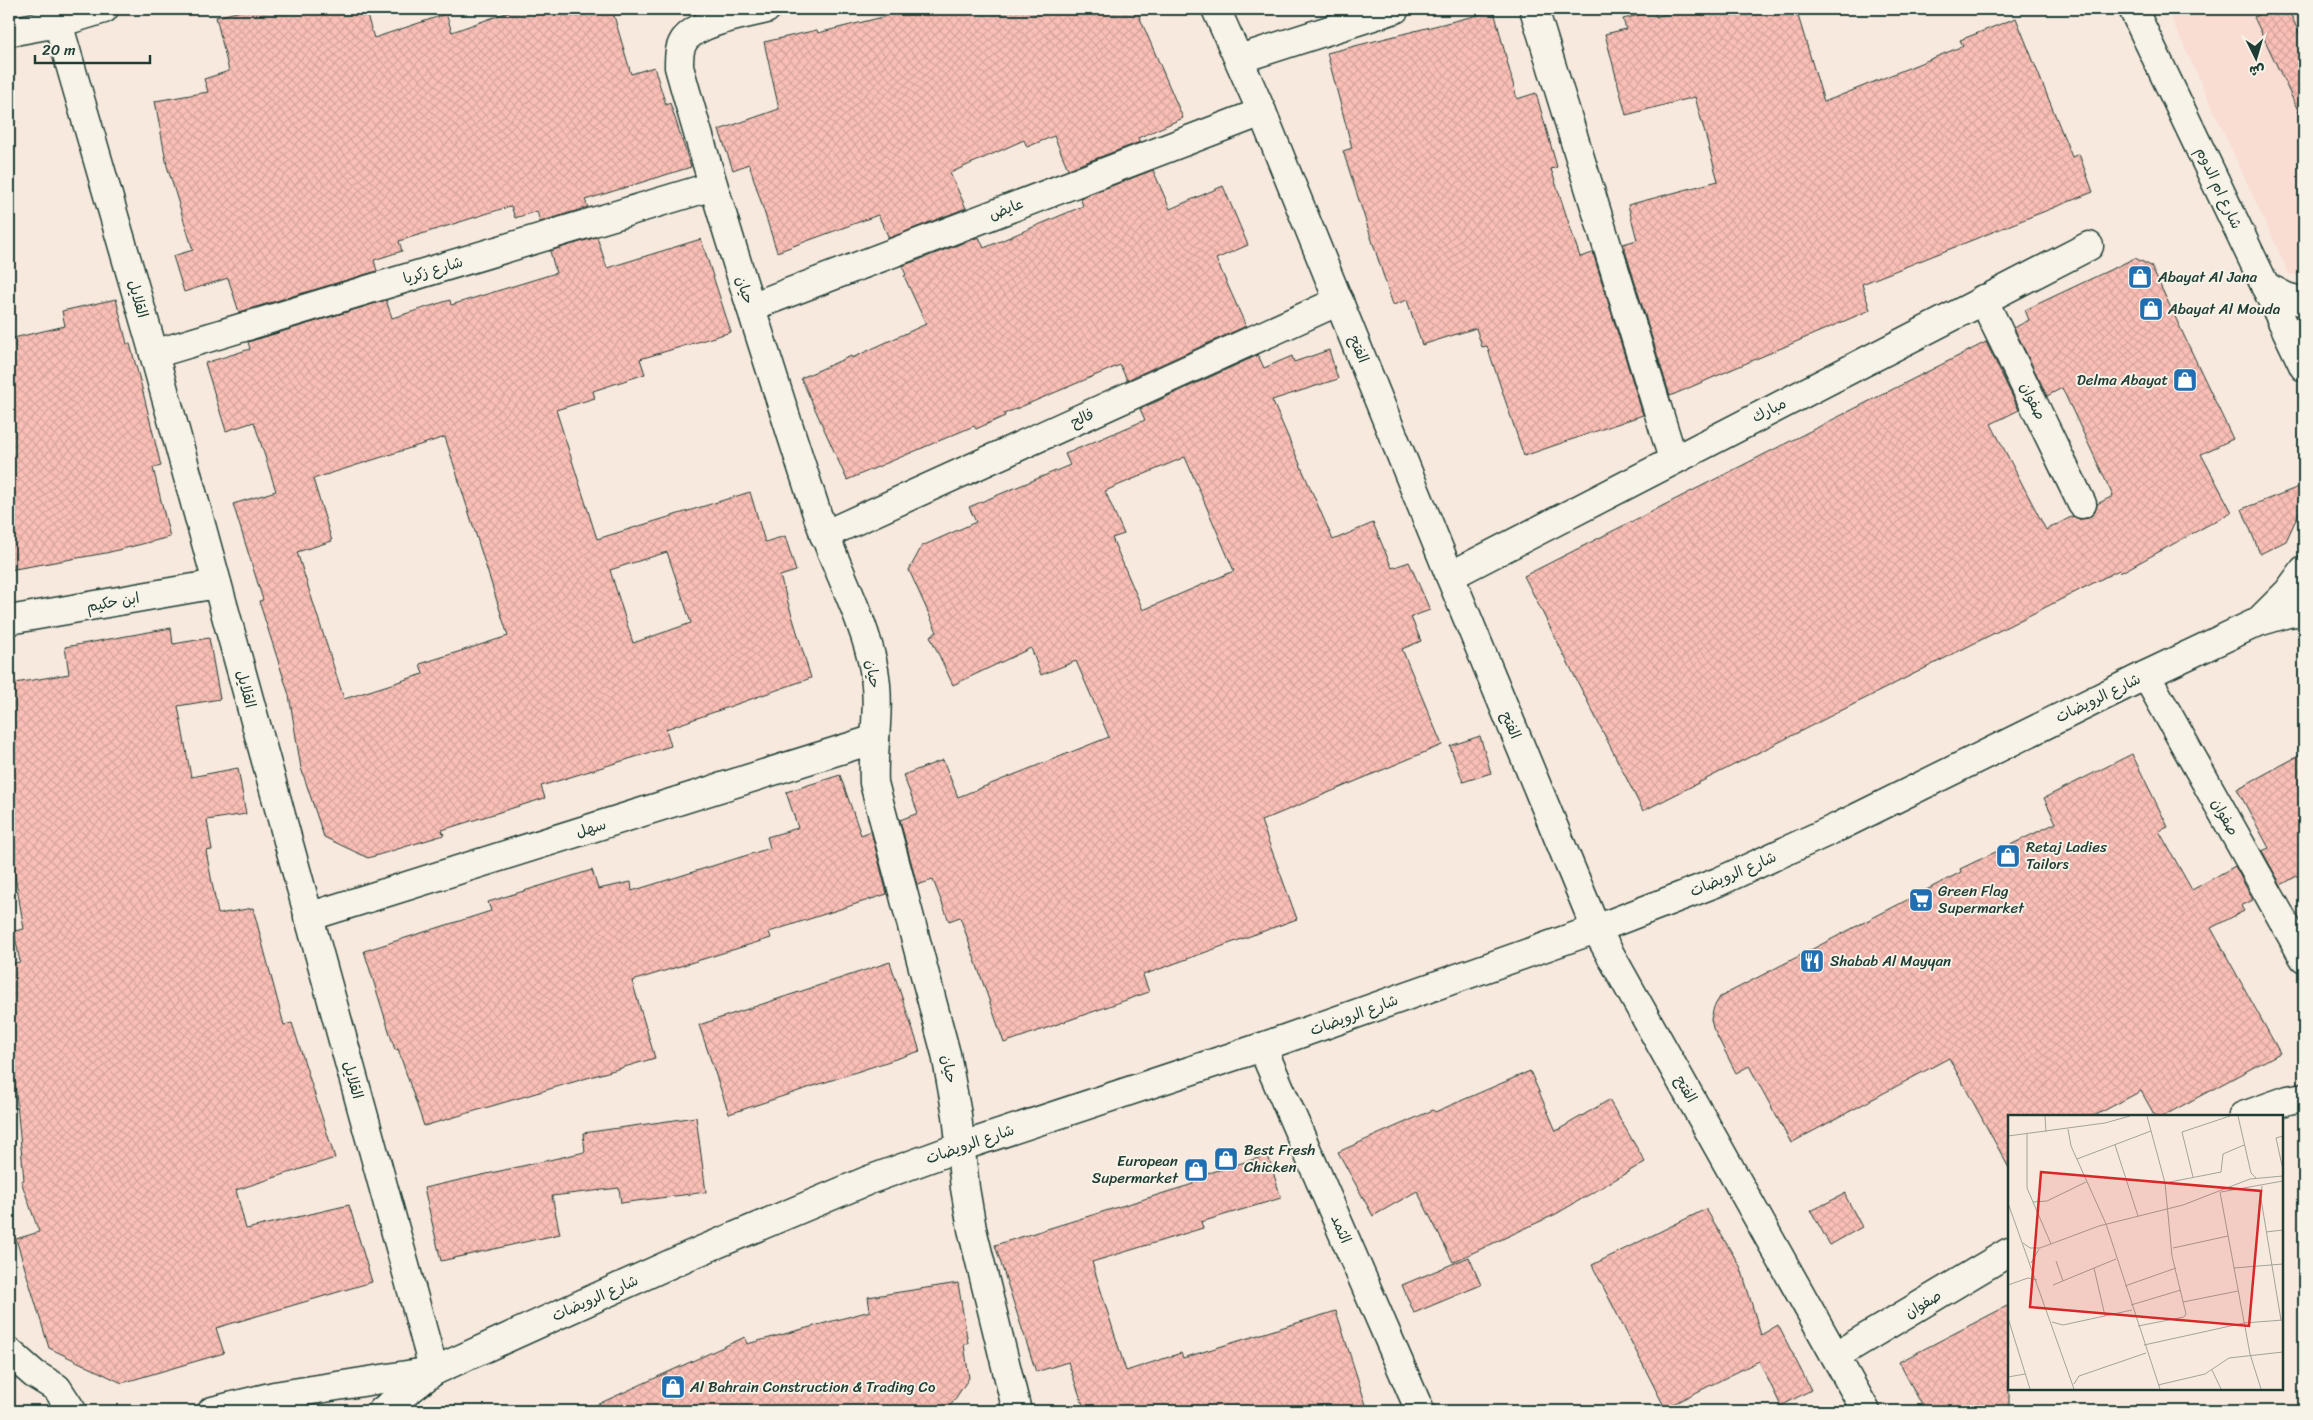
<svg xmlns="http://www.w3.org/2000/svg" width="2313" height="1420" viewBox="0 0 2313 1420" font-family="Sriracha,'Playpen Sans Arabic',sans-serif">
<defs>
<pattern id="building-cross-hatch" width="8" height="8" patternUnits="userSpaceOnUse" patternTransform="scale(1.25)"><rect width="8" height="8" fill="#fabfb6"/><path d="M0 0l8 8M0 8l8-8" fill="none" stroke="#d6a59d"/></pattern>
</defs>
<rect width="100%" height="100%" fill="#f8e9de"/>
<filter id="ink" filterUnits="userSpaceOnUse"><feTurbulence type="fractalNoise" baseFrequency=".02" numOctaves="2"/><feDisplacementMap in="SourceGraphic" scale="10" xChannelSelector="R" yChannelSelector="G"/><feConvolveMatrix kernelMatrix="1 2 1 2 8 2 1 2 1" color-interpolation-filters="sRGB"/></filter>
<g filter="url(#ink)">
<polygon fill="#f9dcd2" points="2167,9 2304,9 2304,277 2289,274"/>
<g fill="url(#building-cross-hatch)" stroke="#1f3d34" fill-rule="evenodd">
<polygon points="249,9 365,9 374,38 446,14 452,32 517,9 612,9 631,74 654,67 666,105 670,103 691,167 585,200 588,207 540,222 537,211 515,218 511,206 399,241 402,251 374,260 377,271 239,312 228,278 184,292 173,256 193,250 167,166 155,101 208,92 204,79 229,71 216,17"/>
<polygon points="885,9 1136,9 1183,118 1138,138 1140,142 1068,169 1054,136 1027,147 1024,140 950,173 966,208 889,238 878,215 777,252 749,164 733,170 719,130 779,109 764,42 817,30 818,33 887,16"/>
<polygon points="1682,9 1796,9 1824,102 1963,46 1960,40 2016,18 2072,157 2079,154 2093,192 1862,284 1870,310 1670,396 1623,244 1637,240 1628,205 1718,181 1695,97 1626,115 1605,34 1626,29 1623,19 1654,11 1656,17"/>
<polygon points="2273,9 2288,9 2304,43 2304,123 2254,17"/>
<polygon points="1494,11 1517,99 1536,93 1557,167 1551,169 1580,257 1593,253 1643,415 1524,456 1487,346 1482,347 1476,328 1422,345 1407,300 1393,305 1343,151 1352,148 1327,53"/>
<polygon points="1153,170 1170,209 1223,186 1248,245 1216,259 1246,326 1127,380 1120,365 1004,414 1005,416 976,429 974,426 847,480 801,378 851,356 852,358 926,324 904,276 906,275 902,266 979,237 984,248 1083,206 1080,198"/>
<path d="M 597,237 L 607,268 L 701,239 L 731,332 L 640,359 L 645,374 L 593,391 L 595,398 L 556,410 L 597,539 L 750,492 L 765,542 L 785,536 L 796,571 L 780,576 L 811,678 L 666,729 L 671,746 L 541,786 L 545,798 L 442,830 L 444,835 L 368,858 L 324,837 L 301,768 L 289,695 L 259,601 L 263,600 L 233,504 L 276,491 L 254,422 L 226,431 L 205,363 L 250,349 L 248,342 L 386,300 L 392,318 L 450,300 L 451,305 L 556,273 L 550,251 ZM 445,437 L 508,636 L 420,664 L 423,674 L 344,699 L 297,552 L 332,541 L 313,479 ZM 667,552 L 691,623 L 633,643 L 610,570 Z"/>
<polygon points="2135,258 2151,266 2233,439 2201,454 2232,512 2120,573 2119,570 1643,811 1524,576 1986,342 2019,410 1991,424 2046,530 2073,516 2080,519 2089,518 2095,512 2097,504 2113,496 2062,388 2047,396 2014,328 2029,320 2025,310"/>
<polygon points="116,299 127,344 130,344 142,388 161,466 153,468 170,537 106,553 9,570 9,339 65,326 62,311"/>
<path d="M 1329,350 L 1338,379 L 1272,400 L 1333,540 L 1373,523 L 1392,568 L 1409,562 L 1430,610 L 1411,617 L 1421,641 L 1402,649 L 1442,745 L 1261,821 L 1297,919 L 1143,975 L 1149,992 L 1004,1043 L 960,917 L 949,921 L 933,880 L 917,885 L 900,820 L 918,813 L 903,775 L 943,760 L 958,797 L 1109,737 L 1076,661 L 1041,675 L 1031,648 L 953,685 L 930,636 L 937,632 L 909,570 L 922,546 L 976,522 L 969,507 L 1070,465 L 1065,454 L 1145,420 L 1140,409 L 1258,355 L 1264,368 L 1292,356 L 1294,362 ZM 1185,457 L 1234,571 L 1143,610 L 1112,538 L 1124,534 L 1105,491 Z"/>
<polygon points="2304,485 2304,502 2286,541 2260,554 2242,509"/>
<polygon points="171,628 173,644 209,638 220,699 178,706 191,777 238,768 246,814 207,820 212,850 206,851 218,914 253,908 284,1025 292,1023 335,1158 236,1190 246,1229 349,1205 372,1282 216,1328 224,1353 122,1383 49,1348 16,1239 39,1232 21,1181 24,1180 13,1060 9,1061 9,964 20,962 14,931 24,929 9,840 9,684 69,674 65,647"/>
<polygon points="1480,736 1491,773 1463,782 1450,746"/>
<polygon points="2304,753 2304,872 2281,885 2262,851 2269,848 2237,789"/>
<polygon points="2132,754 2168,827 2159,831 2192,890 2235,866 2253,900 2241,906 2244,911 2211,928 2280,1053 2163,1116 2155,1116 2141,1091 2094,1116 2009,1116 2009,1168 1949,1058 1791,1143 1749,1066 1736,1073 1713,1028 1711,1019 1714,1007 1720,997 1961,872 1960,869 2056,823 2044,798"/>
<polygon points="840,775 861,835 871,831 887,894 769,932 771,938 632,981 655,1058 424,1126 398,1049 395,1050 364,951 491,911 488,902 592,870 598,889 631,882 632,891 770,848 767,837 798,828 786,792"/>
<polygon points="890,962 920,1051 729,1114 699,1025"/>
<polygon points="1530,1071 1556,1131 1609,1100 1645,1162 1556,1214 1453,1262 1417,1191 1373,1216 1338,1152 1433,1110 1435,1112"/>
<polygon points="696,1117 706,1192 621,1203 619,1188 552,1196 560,1234 441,1261 424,1188 585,1152 583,1133"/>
<polygon points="1268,1155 1281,1198 1201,1222 1203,1228 1092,1262 1126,1371 1181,1353 1183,1358 1336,1311 1368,1411 1085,1411 1068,1362 1036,1372 995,1245 1193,1184 1192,1178"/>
<polygon points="1846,1193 1846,1197 1862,1227 1830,1245 1811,1211"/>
<polygon points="1706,1209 1741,1268 1761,1335 1778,1325 1811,1390 1781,1406 1759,1361 1665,1408 1592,1265"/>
<polygon points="1469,1257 1481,1285 1414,1313 1402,1285"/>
<polygon points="958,1283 968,1343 964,1344 969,1378 949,1408 923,1411 583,1411 745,1337 747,1344 870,1311 868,1297"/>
<polygon points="2009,1305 2009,1411 1925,1411 1899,1362"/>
</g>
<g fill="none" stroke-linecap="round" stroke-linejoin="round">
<defs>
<g id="street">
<polyline points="54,9 154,354 434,1371"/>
<path d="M 766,9 C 744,15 702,21 686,38 C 679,46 679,56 679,67 C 721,217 769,365 817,514 C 834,564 865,620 874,670 C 881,707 872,746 874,783 L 946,1054 L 957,1115 L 965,1188 L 972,1229 L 1017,1411"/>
<polyline points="1216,9 1262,112 1450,576 1596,929 1866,1411"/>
<polyline points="1534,9 1673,459"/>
<polyline points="9,32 58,23 104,9"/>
<polyline points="1239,59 1395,9"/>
<polyline points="2265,286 2286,297 2304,302"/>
<polyline points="1983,299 2082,504"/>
<polyline points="751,307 1262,112"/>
<polyline points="154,354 713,186"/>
<polyline points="824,535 1339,301"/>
<polyline points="1450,576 2089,246"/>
<polyline points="9,620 217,584"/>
<polyline points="2146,675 2304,958"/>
<polyline points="308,917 875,739"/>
<polyline points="1262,1047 1420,1411"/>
<polyline points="2243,1116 2288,1100 2304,1097"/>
<polyline points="9,1352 34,1374 57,1388 72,1411"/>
<polyline points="1837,1355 2009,1252"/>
</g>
<g id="secondary">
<polyline points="2133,9 2304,367"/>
<polyline points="2259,621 2288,592 2304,570"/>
<polyline points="212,1411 274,1396 432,1371"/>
<polyline points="382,1411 434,1371 688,1256 869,1180 960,1147 1262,1047 1596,929 1718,882 1838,827 2146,675 2258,622 2288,613 2304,611"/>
</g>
</defs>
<use href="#street" stroke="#1f3d34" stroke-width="31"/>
<use href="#secondary" stroke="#1f3d34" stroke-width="31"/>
<use href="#street" stroke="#f7f3e8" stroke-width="28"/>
<use href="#secondary" stroke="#f7f3e8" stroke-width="28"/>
</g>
</g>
<defs>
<symbol id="shop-square" viewBox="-11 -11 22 22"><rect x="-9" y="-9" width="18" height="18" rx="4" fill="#1f6fb2" stroke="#f7f3e8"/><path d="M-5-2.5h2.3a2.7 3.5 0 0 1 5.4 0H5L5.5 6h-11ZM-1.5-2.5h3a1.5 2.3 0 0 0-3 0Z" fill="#fff"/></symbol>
<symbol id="supermarket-square" viewBox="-11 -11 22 22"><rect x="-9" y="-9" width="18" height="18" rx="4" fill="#1f6fb2" stroke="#f7f3e8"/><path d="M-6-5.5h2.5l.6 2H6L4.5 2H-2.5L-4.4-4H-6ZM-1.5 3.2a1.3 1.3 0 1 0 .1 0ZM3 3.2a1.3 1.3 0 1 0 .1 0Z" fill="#fff"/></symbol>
<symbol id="restaurant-square" viewBox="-11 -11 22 22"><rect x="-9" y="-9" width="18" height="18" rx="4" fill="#1f6fb2" stroke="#f7f3e8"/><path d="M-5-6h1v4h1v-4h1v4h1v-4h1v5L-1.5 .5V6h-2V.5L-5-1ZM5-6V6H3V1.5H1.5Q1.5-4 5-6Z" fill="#fff"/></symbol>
</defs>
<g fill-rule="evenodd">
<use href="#shop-square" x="2126" y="263" width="28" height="28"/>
<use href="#shop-square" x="2137" y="295" width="28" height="28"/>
<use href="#shop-square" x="2171" y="366" width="28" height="28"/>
<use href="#shop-square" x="1994" y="842" width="28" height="28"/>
<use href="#supermarket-square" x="1907" y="886" width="28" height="28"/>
<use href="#restaurant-square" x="1798" y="947" width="28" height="28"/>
<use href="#shop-square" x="1212" y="1145" width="28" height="28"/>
<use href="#shop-square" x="1182" y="1156" width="28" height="28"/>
<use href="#shop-square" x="659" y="1373" width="28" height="28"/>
</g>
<g text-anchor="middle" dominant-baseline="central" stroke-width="4" stroke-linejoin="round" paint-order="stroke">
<g font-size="15" fill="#1f3d34" stroke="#f7f3e8">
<text transform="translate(2219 188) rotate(65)">شارع ام الدوم</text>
<text transform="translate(1006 209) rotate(-21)">عايض</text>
<text transform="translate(433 270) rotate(-17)">شارع زكريا</text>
<text transform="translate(745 290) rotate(72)">حيان</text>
<text transform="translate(138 299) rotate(74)">القلايل</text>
<text transform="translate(1359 349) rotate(68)">الفتح</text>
<text transform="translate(2033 401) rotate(64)">صفوان</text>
<text transform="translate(1769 410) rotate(-27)">مبارك</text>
<text transform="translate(1082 418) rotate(-24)">فالح</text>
<text transform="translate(113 602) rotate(-10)">ابن حكيم</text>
<text transform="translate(873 674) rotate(81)">حيان</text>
<text transform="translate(246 689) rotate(75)">القلايل</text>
<text transform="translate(2098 698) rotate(-26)">شارع الرويضات</text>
<text transform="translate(1511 725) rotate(67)">الفتح</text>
<text transform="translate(2225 817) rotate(61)">صفوان</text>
<text transform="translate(591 828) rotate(-17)">سهل</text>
<text transform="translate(1733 874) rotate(-23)">شارع الرويضات</text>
<text transform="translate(1354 1015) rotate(-20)">شارع الرويضات</text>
<text transform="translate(949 1069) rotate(78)">حيان</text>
<text transform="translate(353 1080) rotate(74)">القلايل</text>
<text transform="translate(1686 1089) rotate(61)">الفتح</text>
<text transform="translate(970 1144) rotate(-19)">شارع الرويضات</text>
<text transform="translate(1341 1229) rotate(67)">الثمد</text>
<text transform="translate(595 1298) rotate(-24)">شارع الرويضات</text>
<text transform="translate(1923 1304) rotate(-31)">صفوان</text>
</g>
<g font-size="15" fill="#1f3d34" stroke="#f7f3e8" text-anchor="start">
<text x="2158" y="277">Abayat Al Jana</text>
<text x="2168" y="309">Abayat Al Mouda</text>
<text x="2168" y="380" text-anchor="end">Delma Abayat</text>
<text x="2026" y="847">Retaj Ladies<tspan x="2026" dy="17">Tailors</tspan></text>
<text x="1938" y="891">Green Flag<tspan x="1938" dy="17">Supermarket</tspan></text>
<text x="1830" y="961">Shabab Al Mayyan</text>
<text x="1244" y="1150">Best Fresh<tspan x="1244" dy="17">Chicken</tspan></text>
<text x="1178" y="1161" text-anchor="end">European<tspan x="1178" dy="17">Supermarket</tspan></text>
<text x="690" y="1387">Al Bahrain Construction &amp; Trading Co</text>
</g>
</g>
<g transform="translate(2008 1115)">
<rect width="275" height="275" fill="#f8e9de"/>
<path fill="none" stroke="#a1a49a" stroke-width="1" d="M 37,1 L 38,17M 230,1 L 243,58 L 248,63M 60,14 L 63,31 L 98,109 L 152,274M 19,19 L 19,73 L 43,129M 0,21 L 97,8 L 122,1M 275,21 L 268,23 L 275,55M 107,30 L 130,101M 69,44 L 143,16M 185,62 L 174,17 L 222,1M 157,68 L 213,57 L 215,39 L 236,30M 254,71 L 253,84 L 273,205M 212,77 L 242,239 L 253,274M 213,77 L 275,66M 25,87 L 39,86 L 78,67M 0,88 L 66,274M 258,117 L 275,115M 15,128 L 22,133 L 32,133 L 91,111 L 175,90 L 242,64 L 275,61M 165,133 L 220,121M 48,146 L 55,166M 23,148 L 31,134M 86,153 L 97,201M 226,153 L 275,149M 0,170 L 20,163 L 29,165M 45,170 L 108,144M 117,171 L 168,153M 175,187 L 230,176M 123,190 L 173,175M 0,203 L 22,274M 44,207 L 55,210 L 124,195M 130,211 L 176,202 L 178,199 L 164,141 L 157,68 L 139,1M 136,230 L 236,208 L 275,205M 204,255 L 213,274M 0,262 L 17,259M 66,269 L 71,261 L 138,238M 150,270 L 197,259 L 221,243 L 275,237"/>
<path fill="#d62828" fill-opacity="0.15" stroke="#d62828" stroke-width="2.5" d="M 33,57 L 253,76 L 241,211 L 22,192 Z"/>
<rect width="275" height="275" fill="none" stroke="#1f3d34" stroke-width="2.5"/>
</g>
<rect width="2313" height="1420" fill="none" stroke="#f7f3e8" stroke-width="30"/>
<rect x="15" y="15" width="2283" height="1390" fill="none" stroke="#1f3d34" stroke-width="2" filter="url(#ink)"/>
<g transform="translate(2256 58) rotate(175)" stroke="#f7f3e8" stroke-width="4" paint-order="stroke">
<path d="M0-4L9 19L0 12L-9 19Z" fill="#1f3d34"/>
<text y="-8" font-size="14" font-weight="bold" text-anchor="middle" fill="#1f3d34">ش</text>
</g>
<path d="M35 55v8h115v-8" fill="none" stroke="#1f3d34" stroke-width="2.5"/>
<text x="42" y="55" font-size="15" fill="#1f3d34" stroke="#f7f3e8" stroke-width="4" paint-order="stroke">20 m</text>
</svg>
